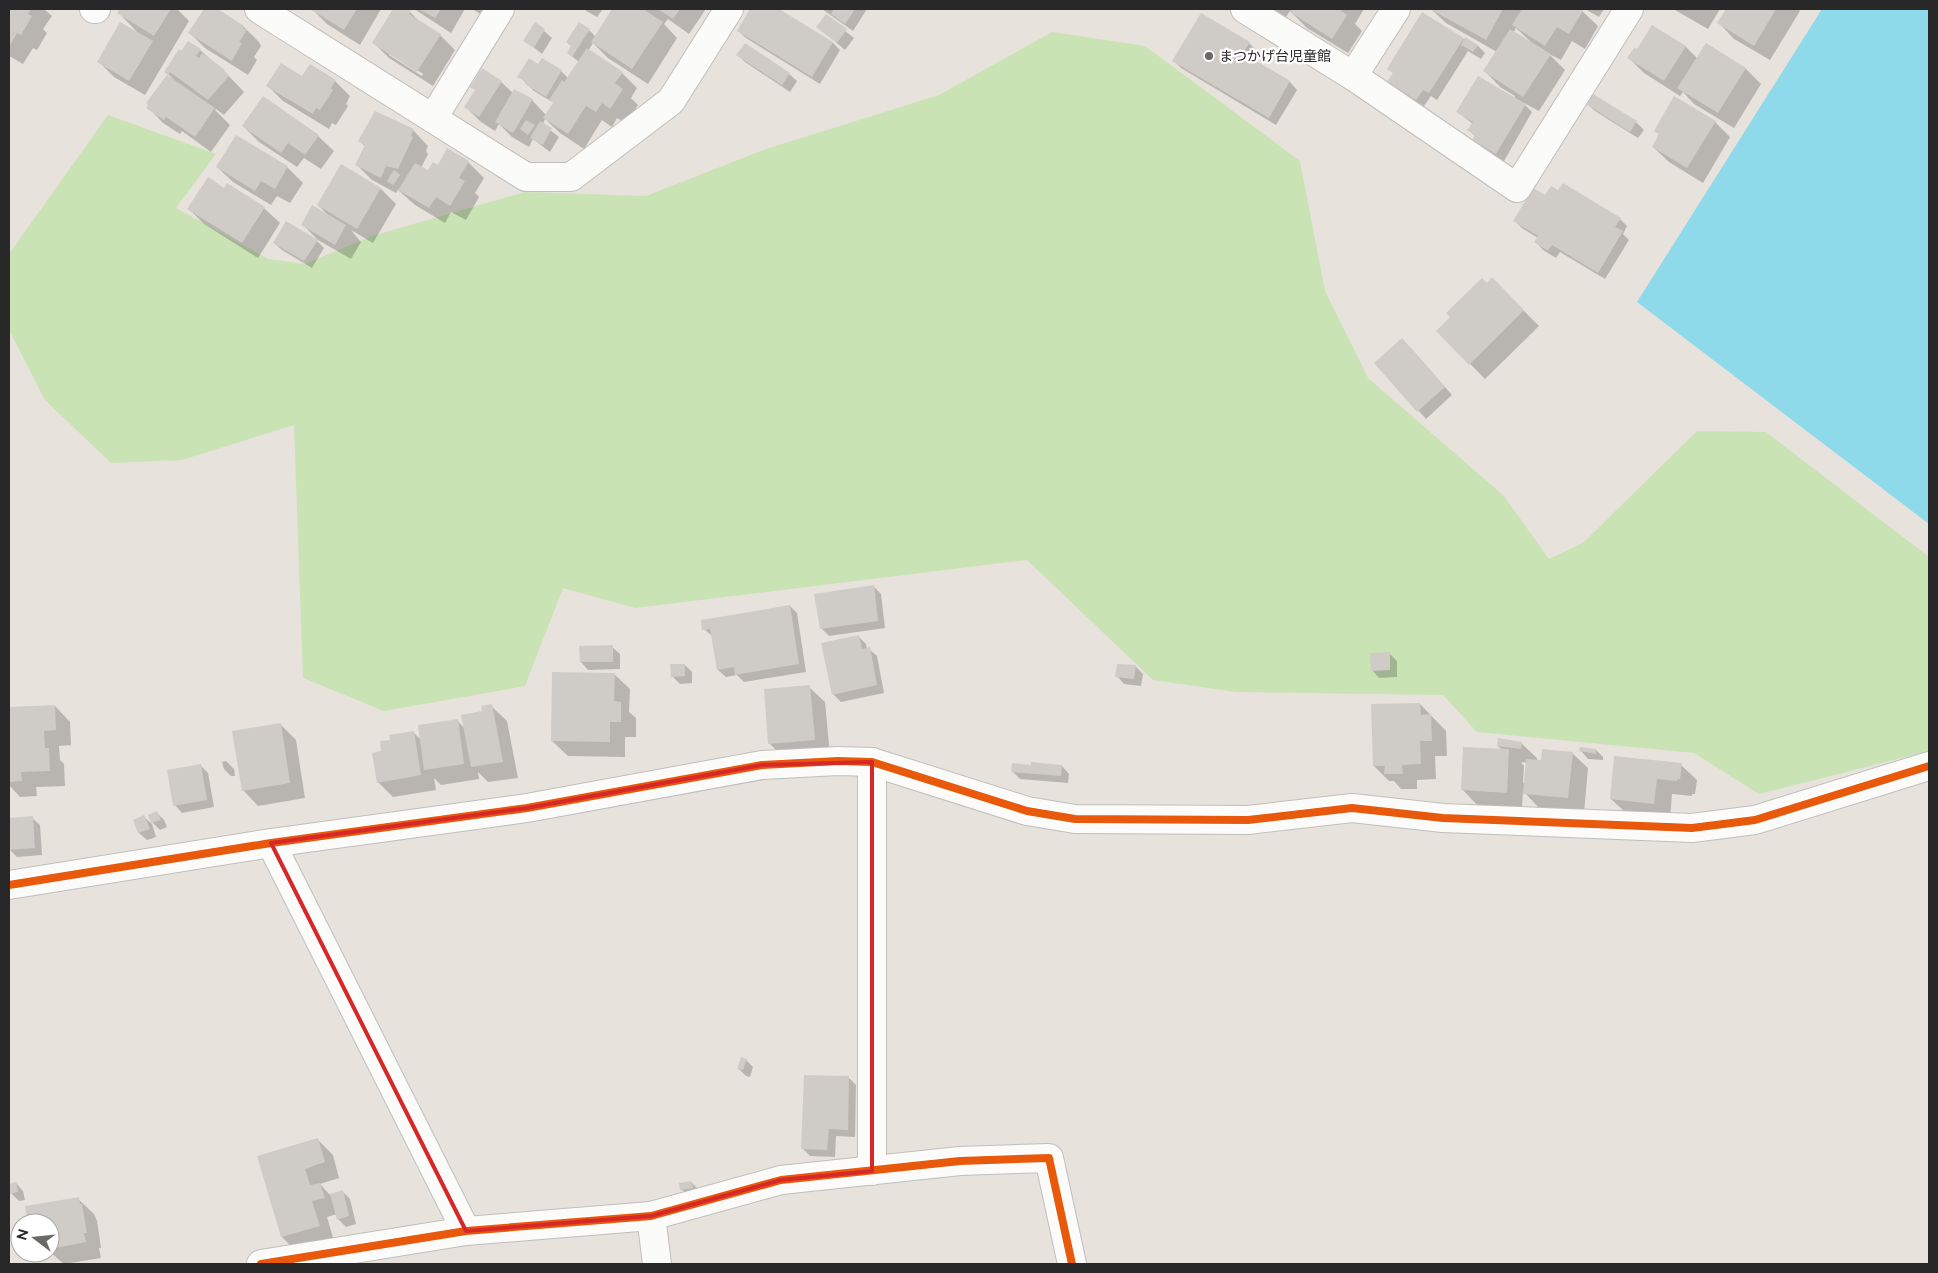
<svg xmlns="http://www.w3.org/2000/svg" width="1938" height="1273" viewBox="0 0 1938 1273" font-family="Raleway,'Noto Sans JP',sans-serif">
<rect width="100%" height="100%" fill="#e7e2dc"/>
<polygon fill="#cae3b4" points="1052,32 1145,46 1300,161 1325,291 1368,378 1504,496 1549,559 1583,543 1697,431 1766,432 1929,557 1929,751 1759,794 1694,753 1477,732 1443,695 1236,692 1153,680 1027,560 635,608 563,588 525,686 384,711 303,678 294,425 182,460 111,463 45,400 9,330 9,254 108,115 216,154 176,208 268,259 305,264 372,236 525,192 646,196 766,149 939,95"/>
<polygon fill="#8ed9ea" points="1822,9 1929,9 1929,524 1637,302"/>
<g fill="#0003" fill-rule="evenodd">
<polygon points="9,9 44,9 52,16 43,29 47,33 37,50 33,48 23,64 9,56"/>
<polygon points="121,9 177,9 189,21 145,95 114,77 98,61 138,33 119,13"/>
<polygon points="205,9 216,9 244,27 259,42 261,46 254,57 257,60 248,75 205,48 190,33"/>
<polygon points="312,9 381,9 360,45 327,24"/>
<path d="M 394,9 L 405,9 L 410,12 L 421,23 L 440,35 L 455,50 L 433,86 L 389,58 L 373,42 ZM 389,52 L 423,74 L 422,76 L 389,55 Z"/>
<polygon points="414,9 465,9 451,33"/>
<polygon points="472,9 486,9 482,15"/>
<polygon points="583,9 603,9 597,17"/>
<polygon points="614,9 706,9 689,34 668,19 664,24 677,38 648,84 608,58 593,43 588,51 622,73 637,88 631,98 638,105 626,123 617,118 612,127 602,120 584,149 560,133 545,119 543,124 559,137 550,152 533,139 529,147 512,137 499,124 495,131 481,122 466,107 476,91 471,86 501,82 513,93 532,100 546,115 554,103 534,91 519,76 539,66 542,59 561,71 568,78 579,62 568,53 589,30 596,37"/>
<polygon points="752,9 777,9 833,43 840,50 820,84 746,38 738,31"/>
<polygon points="822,9 867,9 853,31"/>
<polygon points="1274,9 1364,9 1355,24 1362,31 1348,53 1307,28 1290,11 1286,17"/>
<path d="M 1431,9 L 1519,9 L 1522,11 L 1523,9 L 1580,9 L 1598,26 L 1585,49 L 1572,41 L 1561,60 L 1549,54 L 1565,70 L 1539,111 L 1522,102 L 1532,112 L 1504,161 L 1481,147 L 1474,140 L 1476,137 L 1469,130 L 1473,124 L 1458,112 L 1514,98 L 1515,96 L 1500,87 L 1485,71 L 1497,52 L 1446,23 ZM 1516,28 L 1530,41 L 1529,42 L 1514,32 Z"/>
<polygon points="1585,9 1604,9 1599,17"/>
<polygon points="1673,9 1720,9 1708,29"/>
<polygon points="1728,9 1798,9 1800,11 1770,60 1734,39 1719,23"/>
<polygon points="1423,14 1465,40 1477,45 1485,53 1481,59 1468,51 1437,100 1431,96 1424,106 1396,89 1389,82 1394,74 1389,69"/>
<polygon points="826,16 854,38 845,50 818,27"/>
<polygon points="536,24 552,38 542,54 525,40"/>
<polygon points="1652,26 1686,47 1698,59 1745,68 1761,84 1734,128 1694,104 1683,92 1680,96 1644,73 1629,58 1637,51"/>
<polygon points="1249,43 1256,50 1251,59 1290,82 1297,90 1276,125 1181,68 1173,60"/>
<polygon points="200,50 224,71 244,92 224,115 216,109 215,110 230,125 211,152 182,131 180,134 163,123 148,107 173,79 166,72"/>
<polygon points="738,55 789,74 797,81 790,92 745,62"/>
<polygon points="302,78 335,81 350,96 346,104 348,106 336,125 332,123 329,129 283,101 268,86"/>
<polygon points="1593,95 1636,122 1644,130 1638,138 1595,111 1587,104"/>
<polygon points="1715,122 1730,137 1703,183 1669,162 1653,147 1660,135 1656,131"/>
<polygon points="243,126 318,136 334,151 321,169 304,158 297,167 259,142"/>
<polygon points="413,130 428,146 426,151 428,154 421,168 428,172 439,166 448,150 468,162 484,178 475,193 479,197 466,220 451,212 445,223 415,205 398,190 396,193 372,180 357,165 366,147 359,141"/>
<polygon points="217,167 287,167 303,183 290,203 277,196 271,205 233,182"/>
<polygon points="224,189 264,208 280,223 258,258 204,224 189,209"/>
<polygon points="381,189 396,204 373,243 351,230 361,242 351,259 318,240 303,225 329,216 318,205"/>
<polygon points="1546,197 1620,219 1627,226 1623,234 1629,240 1605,279 1560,252 1556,258 1543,250 1536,242 1538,238 1522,228 1515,221"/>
<polygon points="317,241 324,248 312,268 282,250 274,243"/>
<polygon points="1492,279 1539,326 1485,379 1438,331"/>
<polygon points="1410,347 1452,395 1426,419 1376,363"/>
<polygon points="873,586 881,594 885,628 829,636 821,628"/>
<polygon points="790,606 797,613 806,672 744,682 737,675 726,677 718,670 712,636 704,629"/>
<polygon points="858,636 866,644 867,649 869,649 877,656 884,693 841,702 833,694"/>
<polygon points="612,647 620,654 620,669 588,670 581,662"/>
<polygon points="1389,653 1397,661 1397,677 1379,678 1372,670"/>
<polygon points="685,665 692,672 692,683 680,684 672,676"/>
<polygon points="1135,666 1143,674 1141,686 1124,684 1117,676"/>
<polygon points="614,674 630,689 629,712 636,718 636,737 625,737 625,757 568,756 552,741"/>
<polygon points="809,687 825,702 830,755 785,759 770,744"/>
<polygon points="1420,704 1446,731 1447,756 1435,756 1436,779 1417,780 1417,789 1401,789 1394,781 1389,781 1374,766"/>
<polygon points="55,706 70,722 71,745 59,746 60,760 64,764 65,786 36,787 37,796 20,797 9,785 9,709"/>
<polygon points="491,706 507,721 518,778 488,782 478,772 479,779 441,785 434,778 436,790 393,797 378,782 383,752 391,741 413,732 421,740 457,720 465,729"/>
<polygon points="281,725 296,740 305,798 258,806 243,790"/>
<path d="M 1521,743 L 1537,758 L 1537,761 L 1572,753 L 1588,768 L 1584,813 L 1540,809 L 1523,791 L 1522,808 L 1477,805 L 1462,789 L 1502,750 L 1498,746 ZM 1521,762 L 1527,763 L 1525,783 L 1523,783 L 1524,766 Z"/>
<polygon points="1596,750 1603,757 1603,760 1588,759 1581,751"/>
<polygon points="226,761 234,769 235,776 231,776 224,769 222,762"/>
<polygon points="1032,764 1062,766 1069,774 1068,783 1020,779 1012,771 1032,766"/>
<polygon points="200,765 208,773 214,807 182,813 175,805"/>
<polygon points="1681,765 1697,780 1695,794 1692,794 1692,796 1672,794 1670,819 1627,814 1611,799"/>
<polygon points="157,813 164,820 167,827 160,830 153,823 149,815"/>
<polygon points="144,817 152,824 156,837 147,840 139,833 134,820"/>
<polygon points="32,818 40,825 42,855 17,857 10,850 9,820"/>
<polygon points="746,1060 753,1067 750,1077 746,1076 738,1068"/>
<polygon points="849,1078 856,1085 855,1137 836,1136 835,1157 810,1156 803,1149"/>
<polygon points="318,1140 333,1155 339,1178 320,1184 330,1195 342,1191 350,1199 356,1224 346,1227 338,1219 337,1214 327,1217 334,1241 297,1252 282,1237 259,1157"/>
<polygon points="691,1182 699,1190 689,1197 681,1189"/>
<polygon points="16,1183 23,1191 25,1200 19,1201 11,1193"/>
<polygon points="78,1199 94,1214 97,1221 101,1248 99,1248 101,1258 64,1264 50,1252 50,1223 29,1223"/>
</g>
<g fill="#cfccc8">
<polygon points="9,9 31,9 28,14 32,16 21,35 17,33 9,47"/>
<polygon points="120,9 171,9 154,36 117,13"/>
<polygon points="204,9 218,9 244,26 243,28 247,30 239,42 242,43 232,61 188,33"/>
<polygon points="310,9 357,9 344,30"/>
<polygon points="393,9 407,9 411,11 409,14 441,34 417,72 372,43"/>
<polygon points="419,9 441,9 435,18"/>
<polygon points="612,9 643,9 663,22 632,69 591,42"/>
<polygon points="658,9 680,9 673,19"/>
<polygon points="750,9 779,9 833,42 812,77 737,31"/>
<polygon points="834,9 855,9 845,24 831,14"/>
<polygon points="1292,9 1339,9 1347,15 1332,39 1290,12"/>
<polygon points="1430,9 1503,9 1486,40"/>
<polygon points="1522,9 1584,9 1569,34 1557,27 1545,46 1512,25"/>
<polygon points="1726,9 1776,9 1754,46 1717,23"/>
<polygon points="1422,12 1464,38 1429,93 1423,90 1416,100 1387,82 1393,73 1387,69"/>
<polygon points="1201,13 1250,42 1243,53 1290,81 1269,118 1172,61"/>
<polygon points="826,14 847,29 837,43 816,27"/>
<polygon points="120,22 153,41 129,81 97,62"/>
<polygon points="535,22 545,29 534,48 523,41"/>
<polygon points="579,22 590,29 572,57 567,53 571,46 566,42"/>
<polygon points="1652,25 1686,46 1664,81 1627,58 1634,48 1637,49"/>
<polygon points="1510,29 1551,54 1523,97 1483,71"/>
<polygon points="1465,37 1478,45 1473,52 1461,45"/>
<polygon points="188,41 201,49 196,56 199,58 202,53 225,70 224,71 229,76 208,100 170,72 168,75 164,72 179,49 181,51"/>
<polygon points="745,43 790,73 782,85 736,55"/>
<polygon points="1706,43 1746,68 1718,113 1677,88"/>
<polygon points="587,48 623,72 615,83 623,89 610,109 602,103 596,112 586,106 568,134 543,118 553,103 549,100 562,80 564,82"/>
<polygon points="529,58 538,64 542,58 562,70 546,97 525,84 526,82 517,77"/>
<polygon points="281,63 302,76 310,64 336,80 331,88 333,90 320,110 316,108 313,114 266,86"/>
<polygon points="482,68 502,81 479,117 464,107 475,90 470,87"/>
<polygon points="167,75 215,108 195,137 166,117 164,120 146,108 148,105 146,103"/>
<polygon points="1478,76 1526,104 1496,154 1472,140 1475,135 1467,130 1473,122 1456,112"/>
<polygon points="514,89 533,99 513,133 495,122"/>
<polygon points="1593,94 1637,121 1630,132 1586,104"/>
<polygon points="263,96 319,135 305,155 288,143 281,153 242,126"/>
<polygon points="1674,96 1716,121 1687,168 1652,147 1659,134 1654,131"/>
<polygon points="375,111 414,129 411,136 413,137 398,169 386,166 381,178 355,165 365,145 358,141"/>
<polygon points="526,120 535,125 528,135 520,129"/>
<polygon points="540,121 552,128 543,145 530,138"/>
<polygon points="236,135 288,166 275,189 261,181 255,191 216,167"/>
<polygon points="447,148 469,161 459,178 465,181 450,206 436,197 429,208 398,190 415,163 428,170 433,162 438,165"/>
<polygon points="341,164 381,188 357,229 317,205"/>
<polygon points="394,170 400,175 393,185 387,181"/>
<polygon points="208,177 224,188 227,183 265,207 242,243 187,209"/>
<polygon points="1563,183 1621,218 1615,227 1623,231 1598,273 1552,245 1548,251 1534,242 1538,236 1513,221 1533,188 1545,195 1551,186 1558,190"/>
<polygon points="312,205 346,225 335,245 301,225"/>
<polygon points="286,221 318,240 304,261 273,243"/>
<polygon points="1492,277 1524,310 1469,365 1436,331 1450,317 1446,313 1482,278 1487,283"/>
<polygon points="1402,338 1445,387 1417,412 1374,363"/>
<polygon points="874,585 878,621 820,629 814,594"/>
<polygon points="790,605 799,664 735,675 734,667 717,670 710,629 702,630 701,620"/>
<polygon points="859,635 862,649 870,647 877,685 832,695 821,643"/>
<polygon points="613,645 613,662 580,662 579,646"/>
<polygon points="1390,652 1390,670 1371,671 1370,653"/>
<polygon points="670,664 685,664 685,676 671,677"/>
<polygon points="1117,664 1136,665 1134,679 1115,677"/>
<polygon points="552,672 615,673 614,701 621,702 621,722 610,722 610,742 551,741"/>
<polygon points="810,685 815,740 768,744 764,689"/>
<polygon points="1420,703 1421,715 1431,714 1432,741 1420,741 1421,764 1402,765 1403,774 1384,774 1385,766 1373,766 1371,704"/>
<polygon points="492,704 503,762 471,767 461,715 482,711 481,706"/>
<polygon points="55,705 56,730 44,731 45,748 49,748 50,771 21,772 22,781 9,782 9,707"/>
<polygon points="458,719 464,764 424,770 418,725"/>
<polygon points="281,723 290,783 242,791 232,731"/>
<polygon points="414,731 421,775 377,783 372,753 381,751 380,741 390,740 389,735"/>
<polygon points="1498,738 1522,742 1521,749 1497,746"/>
<polygon points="1463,747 1509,749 1507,793 1461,790"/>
<polygon points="1580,747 1596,749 1596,754 1579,751"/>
<polygon points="1542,749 1573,752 1568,798 1523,794 1526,759 1541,760"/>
<polygon points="1614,756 1682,763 1680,779 1677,779 1677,781 1657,779 1654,804 1610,799"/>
<polygon points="1031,762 1062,765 1061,776 1011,772 1012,763 1031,765"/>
<polygon points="201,764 207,800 173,806 167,770"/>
<polygon points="157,811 161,820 151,823 148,815"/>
<polygon points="144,815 150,829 138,833 133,820"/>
<polygon points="33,816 35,848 9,850 9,818"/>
<polygon points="741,1057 747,1059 743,1070 737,1069"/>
<polygon points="804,1075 849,1076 848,1130 829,1129 827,1150 801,1149"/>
<polygon points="318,1138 325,1162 305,1169 310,1185 320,1183 325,1198 312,1201 320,1226 281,1237 257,1156"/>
<polygon points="691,1181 693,1188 680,1190 679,1183"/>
<polygon points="16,1182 18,1192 10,1194 9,1184"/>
<polygon points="343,1190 349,1216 337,1220 330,1194"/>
<polygon points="79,1197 80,1204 82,1204 87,1233 84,1233 86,1242 50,1249 50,1223 28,1223 25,1206"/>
</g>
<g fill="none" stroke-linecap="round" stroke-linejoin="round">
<defs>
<g id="minor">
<polyline points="94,9 96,9"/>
<polyline points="259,9 526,177 571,177 671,101 729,9"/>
<polyline points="1245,9 1353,76 1396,9"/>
<polyline points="1353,76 1517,188 1629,9"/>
<polyline points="433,118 500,9"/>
<polyline points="271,843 466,1231"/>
<polyline points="9,885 271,843 527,808 762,765 838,761 872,762 1027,811 1075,819 1248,820 1352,808 1443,818 1692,828 1755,820 1929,766"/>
<polyline points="872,1171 872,762"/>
<polyline points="651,1216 657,1264"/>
<polyline points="261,1264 466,1231 651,1216 781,1180 960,1161 1049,1158 1072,1264"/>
</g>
</defs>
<use href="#minor" stroke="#c0bebe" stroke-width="30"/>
<use href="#minor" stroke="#fbfbfa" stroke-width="28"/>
<defs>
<g id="cycleway">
<polyline points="9,885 271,843 527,808 762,765 838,761 872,762 1027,811 1075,819 1248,820 1352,808 1443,818 1692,828 1755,820 1929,766"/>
<polyline points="261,1264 466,1231 651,1216 781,1180 960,1161 1049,1158 1072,1264"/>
</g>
</defs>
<use href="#cycleway" stroke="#fff" stroke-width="11"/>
<use href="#cycleway" stroke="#e8590c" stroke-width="8"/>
</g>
<path fill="none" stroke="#d62828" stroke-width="4" stroke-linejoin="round" d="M 872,762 L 872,1171 L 781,1180 L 651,1216 L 466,1231 L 271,843 L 527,808 L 762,765 Z"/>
<circle fill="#6b6967" stroke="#fff" stroke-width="2" cx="1209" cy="56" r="5"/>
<g text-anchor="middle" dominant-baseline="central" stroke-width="4.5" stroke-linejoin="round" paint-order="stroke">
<g font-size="14" fill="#282828" stroke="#fff" text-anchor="start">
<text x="1219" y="56">まつかげ台児童館</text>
</g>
</g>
<rect width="1938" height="1273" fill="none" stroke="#282828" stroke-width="20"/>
<g transform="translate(35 1238) rotate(286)"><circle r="24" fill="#ffffff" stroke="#a9a9a9"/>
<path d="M0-4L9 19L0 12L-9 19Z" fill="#6b6967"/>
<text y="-8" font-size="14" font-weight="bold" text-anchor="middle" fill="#282828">N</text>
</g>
</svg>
